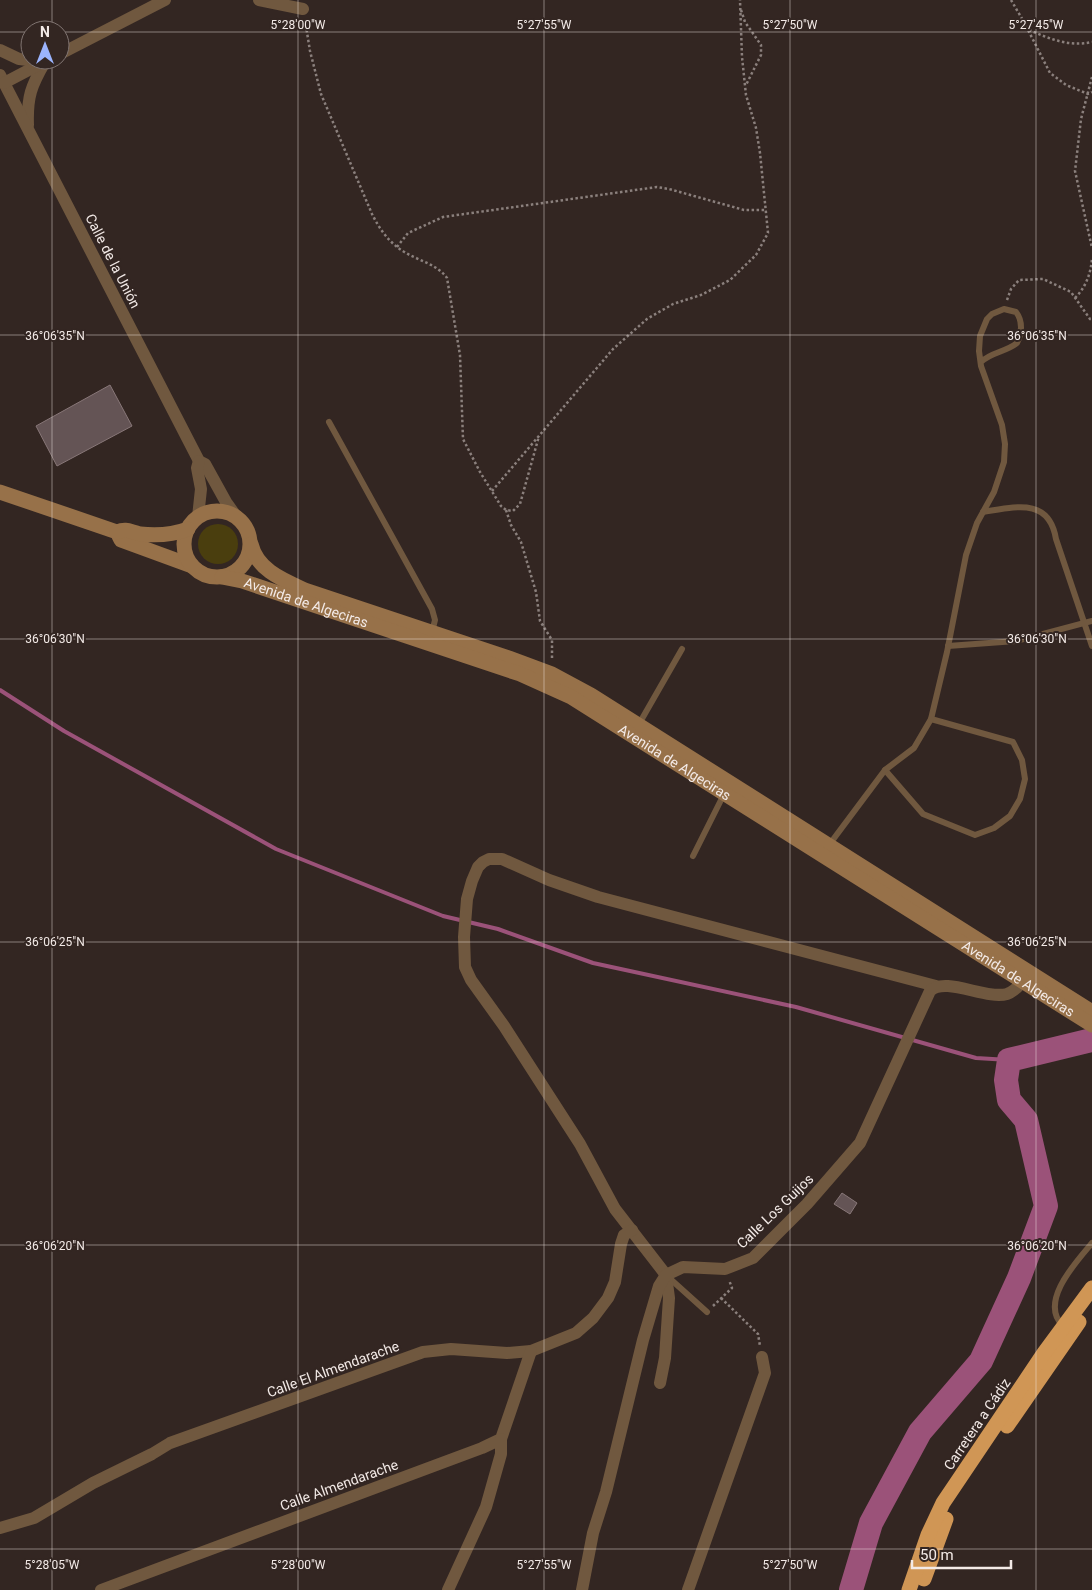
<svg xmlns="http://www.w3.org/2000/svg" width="1092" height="1590" viewBox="0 0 1092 1590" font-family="Roboto,sans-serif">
<rect width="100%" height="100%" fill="#332622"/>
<circle fill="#4a3e0e" cx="218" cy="544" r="20"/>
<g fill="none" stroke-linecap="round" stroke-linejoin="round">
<polyline stroke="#9b5279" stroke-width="4" points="0,690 64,731 276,849 443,916 498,929 593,963 796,1007 976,1058 1009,1060"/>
<polyline stroke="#9b5279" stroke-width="24" points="851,1590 871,1523 920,1432 981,1361 1019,1278 1046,1206 1026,1120 1009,1100 1006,1080 1009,1060 1092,1040"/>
</g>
<g fill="#645455" stroke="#887778">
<polygon points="110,385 132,426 57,466 36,426"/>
<polygon points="842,1193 857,1203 850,1214 834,1204"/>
</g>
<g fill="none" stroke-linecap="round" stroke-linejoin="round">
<g stroke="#8b807d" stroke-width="2.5" stroke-dasharray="2.5 2.5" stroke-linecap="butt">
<polyline points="1011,0 1024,22 1050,73 1066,85 1088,94 1092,92"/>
<polyline points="741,10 745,22 761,45 761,55 746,85"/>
<path d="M 305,20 L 310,51 L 321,94 L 372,214 C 380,230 390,244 406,253 C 420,261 438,265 447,278 L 460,355 L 463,439 L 480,472 L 501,506 L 506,510 L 513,511 L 520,504 L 539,436"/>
<path d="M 1029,30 C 1050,39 1069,47 1092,42"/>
<polyline points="1092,77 1081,119 1075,171 1092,248"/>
<polyline points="397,247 408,233 443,217 657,187 669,189 744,210 765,210"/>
<path d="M 1075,298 C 1086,287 1091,273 1092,258"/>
<polyline points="1007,300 1011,289 1019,280 1043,279 1071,292 1090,319 1092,319"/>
<polyline points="492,491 613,349 647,319 673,304 701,295 730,280 756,255 768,233 760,153 756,128 746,95 742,57 740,0"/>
<polyline points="506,510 511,525 521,542 536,592 540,621 552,640 552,660"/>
<polyline points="721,1298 758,1334 760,1346"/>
<polyline points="713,1306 732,1288 729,1280"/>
</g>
<g stroke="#70583f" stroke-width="6">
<polyline points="329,422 432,609 435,620 432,632"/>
<path d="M 983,512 C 1015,507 1049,497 1056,539 L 1092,646"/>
<polyline points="948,646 1016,641 1092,621"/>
<polyline points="639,724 682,649"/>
<polyline points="885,770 923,814 975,835 994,828 1010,816 1020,799 1025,779 1022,760 1013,742 931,719"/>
<path d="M 829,845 L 885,770 L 914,748 L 931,719 L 947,652 L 966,555 L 977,523 L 994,492 L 1004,462 L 1005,444 L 1002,425 L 981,366 L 979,351 L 980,336 L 987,319 L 992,314 L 1004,309 L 1016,312 C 1023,321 1022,333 1017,343 C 1006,352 991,352 981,362"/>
<polyline points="693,856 724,794"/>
<polyline points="667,1276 707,1312"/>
<path d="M 1063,1326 C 1038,1302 1077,1261 1092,1243"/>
</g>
<g stroke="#70583f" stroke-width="12">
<polyline points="259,0 303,9"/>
<path d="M 0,50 L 19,59 L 45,62 C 31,86 27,97 28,125"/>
<polyline points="60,54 165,0"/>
<polyline points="0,75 199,461 205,464 226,502 236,516"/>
<polyline points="4,83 44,62"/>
<polyline points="198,517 201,489 197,468 199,461"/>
<polyline points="660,1383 665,1358 669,1298 666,1275 615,1209 580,1144 504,1026 471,980 465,967 464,937 467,899 472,881 478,867 483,862 489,859 502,859 549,880 598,897 936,986"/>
<polyline points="0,1528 34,1518 93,1483 152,1454 170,1443 423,1352 451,1349 507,1353 531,1351 576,1333 593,1318 608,1298 615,1282 621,1244 624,1235 632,1230"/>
<polyline points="101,1590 482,1448 501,1439 531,1351"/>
<polyline points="448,1590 486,1507 501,1454 501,1439"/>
<path d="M 582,1590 L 593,1533 L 606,1492 L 643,1340 L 659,1286 L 666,1275 L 683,1267 L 725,1269 L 753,1258 L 807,1204 L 860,1143 L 930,991 C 945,976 986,1000 1007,994 C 1013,992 1018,987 1022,982"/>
<polyline points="688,1590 765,1373 762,1357"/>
</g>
<g stroke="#977149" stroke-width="15">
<polyline points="0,492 117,532 121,540 192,566"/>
<circle cx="217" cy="544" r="33"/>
<path d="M 117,532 C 127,528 130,532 140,534 C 157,536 172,535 188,529"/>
<path d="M 251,544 C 257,570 283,580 305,590 L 509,658 L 552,674 L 591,695 L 1092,1012"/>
<path id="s1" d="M 222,577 L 242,581 L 520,674 L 571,697 L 1092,1025"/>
</g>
<g stroke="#d09655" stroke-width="15">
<polyline points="1007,1426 1079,1322"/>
<polyline points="924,1579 946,1519"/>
<polyline points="909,1590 928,1535 943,1503 1044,1353 1092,1288"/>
</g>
</g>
<path fill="none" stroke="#f3eae7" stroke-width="1" stroke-opacity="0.45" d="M 52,0 L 52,30M 298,0 L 298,1590M 544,0 L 544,1590M 790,0 L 790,1590M 1036,0 L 1036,1590M 0,32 L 30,32M 60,32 L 1092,32M 52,60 L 52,1590M 0,335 L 1092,335M 0,639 L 1092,639M 0,942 L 1092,942M 0,1245 L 1092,1245M 0,1549 L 1092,1549"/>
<g text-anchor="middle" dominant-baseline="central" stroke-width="4" stroke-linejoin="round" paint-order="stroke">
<g font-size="14" fill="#f3eae7" stroke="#332622">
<text transform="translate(113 261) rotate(63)">Calle de la Unión</text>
<text stroke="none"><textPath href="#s1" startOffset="88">Avenida de Algeciras</textPath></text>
<text stroke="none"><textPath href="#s1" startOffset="492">Avenida de Algeciras</textPath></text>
<text stroke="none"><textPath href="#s1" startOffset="898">Avenida de Algeciras</textPath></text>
<text transform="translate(775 1211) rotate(-44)">Calle Los Guijos</text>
<text transform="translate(333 1369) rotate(-20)">Calle El Almendarache</text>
<text transform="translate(977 1424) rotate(-56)">Carretera a Cádiz</text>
<text transform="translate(339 1485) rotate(-20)">Calle Almendarache</text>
</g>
</g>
<g font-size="12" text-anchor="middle" fill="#f3eae7" stroke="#332622" stroke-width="4" stroke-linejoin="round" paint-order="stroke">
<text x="298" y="29">5°28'00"W</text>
<text x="544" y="29">5°27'55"W</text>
<text x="790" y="29">5°27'50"W</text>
<text x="1036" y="29">5°27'45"W</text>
<text x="55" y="340">36°06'35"N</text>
<text x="1037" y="340">36°06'35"N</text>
<text x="55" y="643">36°06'30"N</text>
<text x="1037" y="643">36°06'30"N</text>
<text x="55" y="946">36°06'25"N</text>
<text x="1037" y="946">36°06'25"N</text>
<text x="55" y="1250">36°06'20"N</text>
<text x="1037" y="1250">36°06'20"N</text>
<text x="52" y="1569">5°28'05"W</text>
<text x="298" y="1569">5°28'00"W</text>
<text x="544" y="1569">5°27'55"W</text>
<text x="790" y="1569">5°27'50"W</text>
</g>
<g transform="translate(45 45)"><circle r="24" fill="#332622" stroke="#807471"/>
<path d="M0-4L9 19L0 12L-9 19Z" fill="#9bb4fd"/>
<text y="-8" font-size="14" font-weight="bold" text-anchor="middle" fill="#f3eae7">N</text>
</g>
<path d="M912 1560v8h99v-8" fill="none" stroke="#f3eae7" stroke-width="2.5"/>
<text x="920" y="1560" font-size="15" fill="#f3eae7" stroke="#332622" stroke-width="4" paint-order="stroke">50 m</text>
</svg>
